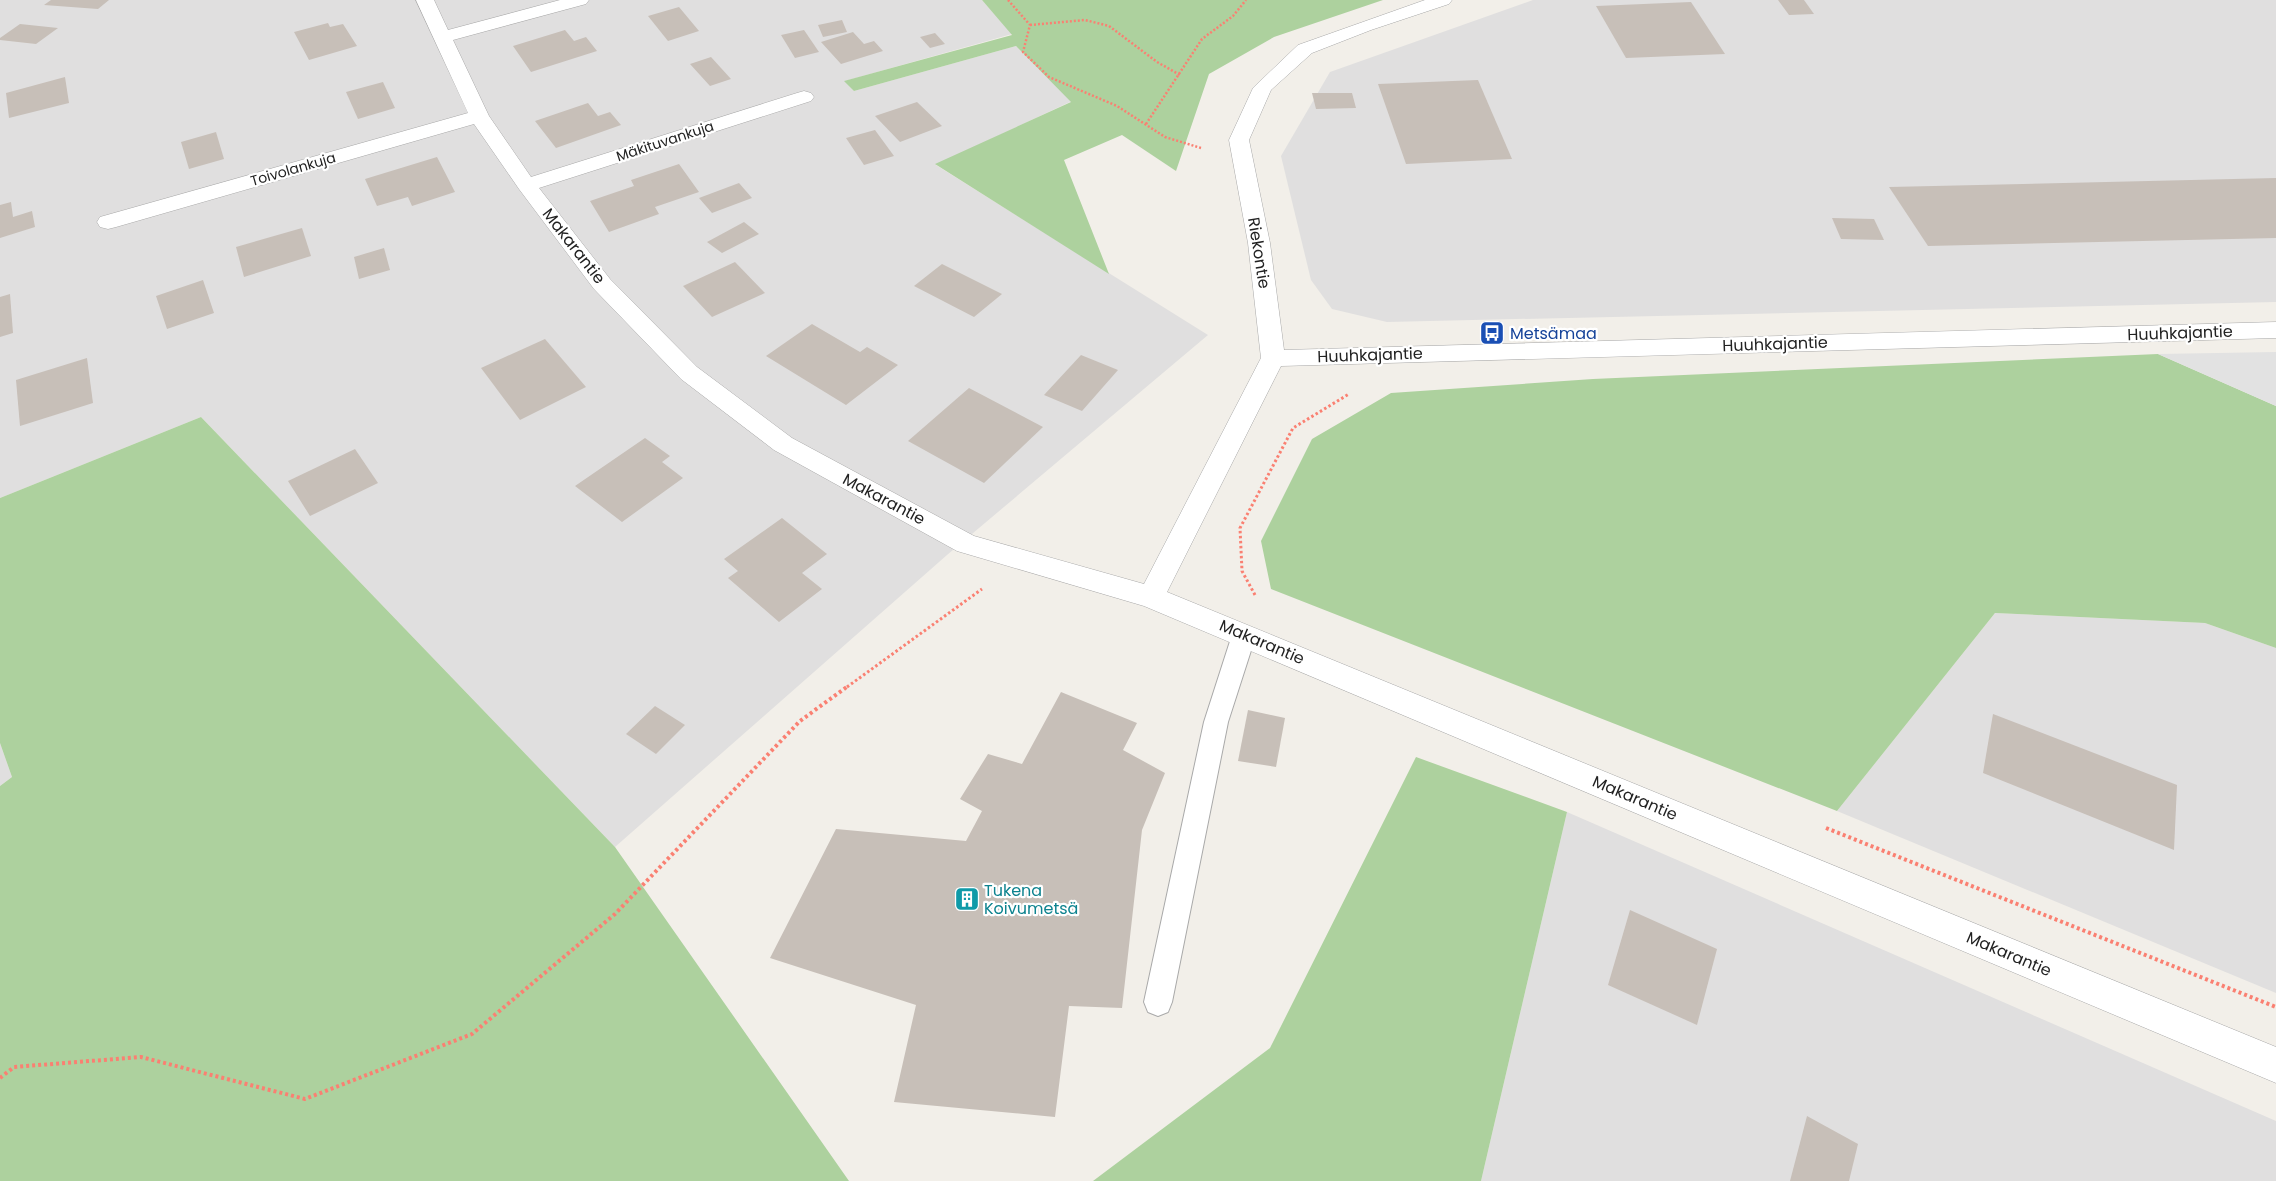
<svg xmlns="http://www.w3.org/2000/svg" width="2276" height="1181" viewBox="0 0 2276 1181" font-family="Poppins,sans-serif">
<rect width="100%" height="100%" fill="#f2efe9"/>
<g fill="#e0dfdf">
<polygon points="0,0 982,0 1012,34 845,81 854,91 1016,46 1072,101 936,165 1208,335 947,555 615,847 201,417 0,498"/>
<polygon points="1533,0 2276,0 2276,302 1387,322 1332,309 1311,280 1281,156 1330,72"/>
<polygon points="1995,613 2205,623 2276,648 2276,993 1837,811"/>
<polygon points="0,743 12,777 0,786"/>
<polygon points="1567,812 2276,1121 2276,1181 1481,1181"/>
</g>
<g fill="#add19e">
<polygon points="982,0 1383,0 1274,37 1209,74 1176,171 1122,135 1064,160 1109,274 935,164 1071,102 1016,46 854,91 844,81 1012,35"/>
<polygon points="2158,354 2276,406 2276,648 2205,623 1995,613 1837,811 1271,589 1261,541 1312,439 1391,393 1593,379"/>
<polygon points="201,417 615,847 849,1181 0,1181 0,786 12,777 0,743 0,498"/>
<polygon points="1416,757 1567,812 1481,1181 1093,1181 1270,1048"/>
</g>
<polygon fill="#e2e2e2" points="2276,352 2276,406 2158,354"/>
<g fill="#c7bfb8">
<polygon points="51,0 109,0 98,9 44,5"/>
<polygon points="1778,0 1804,0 1814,14 1789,15"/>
<polygon points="1691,2 1725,54 1626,58 1596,6"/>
<polygon points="679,7 699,31 668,41 648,16"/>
<polygon points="842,20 847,32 823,37 818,25"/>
<polygon points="328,23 330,27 343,24 357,46 309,60 294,32"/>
<polygon points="20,24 58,28 36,44 0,40 0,38"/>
<polygon points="565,30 574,41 586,37 597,51 531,72 513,46"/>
<polygon points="804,30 819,52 795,58 781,35"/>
<polygon points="853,32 864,44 874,41 883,51 841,64 821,42"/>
<polygon points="935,33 945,44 930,48 920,37"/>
<polygon points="711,57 731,79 710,86 690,64"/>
<polygon points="65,77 69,103 9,118 6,93"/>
<polygon points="1478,80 1512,159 1406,164 1378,84"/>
<polygon points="383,82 395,108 358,119 346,92"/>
<polygon points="1312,93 1352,93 1356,108 1316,109"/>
<polygon points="917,102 942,126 900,142 875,116"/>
<polygon points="588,103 598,116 610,112 621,125 556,148 535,121"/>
<polygon points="875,130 894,156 864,165 846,138"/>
<polygon points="216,132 224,159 189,169 181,142"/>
<polygon points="437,157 455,192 412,206 408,197 377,206 365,179"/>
<polygon points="679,164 699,192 655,207 659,214 609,232 590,201 634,186 631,180"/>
<polygon points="2276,178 2276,238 1928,246 1889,187"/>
<polygon points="739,183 752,198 712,213 699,198"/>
<polygon points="11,202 13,217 32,211 35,227 0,238 0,205"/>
<polygon points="1832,218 1874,219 1884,240 1841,239"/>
<polygon points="744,222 759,234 722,253 707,242"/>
<polygon points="302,228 311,256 244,277 236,247"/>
<polygon points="384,248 390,270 359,279 354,257"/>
<polygon points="735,262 765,293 712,317 683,286"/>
<polygon points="942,264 1002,294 974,317 914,286"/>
<polygon points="203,280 214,313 167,329 156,296"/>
<polygon points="10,294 13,333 0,337 0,297"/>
<polygon points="812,324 860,352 867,347 898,365 846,405 766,356"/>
<polygon points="545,339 586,387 520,420 481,368"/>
<polygon points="1081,355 1118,370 1082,411 1044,395"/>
<polygon points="87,358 93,403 20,426 16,380"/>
<polygon points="969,388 1043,427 984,483 908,441"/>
<polygon points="645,438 670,456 662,462 683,478 622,522 575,486"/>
<polygon points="355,449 378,483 310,516 288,481"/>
<polygon points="782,518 827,554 802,573 822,589 779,622 728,578 738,571 724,559"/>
<polygon points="1061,692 1137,723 1123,750 1165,773 1142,830 1122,1008 1069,1006 1055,1117 894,1102 916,1005 770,958 836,829 966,841 982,811 960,799 988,754 1022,764"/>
<polygon points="655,706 685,725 656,754 626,734"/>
<polygon points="1248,710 1285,718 1276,767 1238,761"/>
<polygon points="1993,714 2177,785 2174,850 1983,773"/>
<polygon points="1630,910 1717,949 1697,1025 1608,985"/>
<polygon points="1807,1116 1858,1144 1849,1181 1790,1181"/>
</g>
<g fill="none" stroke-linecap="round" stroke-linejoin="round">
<defs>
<polygon id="service" points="1244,626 1252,628 1256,635 1228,722 1172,1002 1168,1012 1158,1016 1148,1012 1144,1002 1204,722 1232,635 1236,628"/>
<polygon id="minor" points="416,0 434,0 448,30 560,0 589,0 586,4 453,40 489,116 531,177 797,93 804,91 811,93 814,97 811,101 539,188 610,279 697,367 792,438 974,536 1144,584 1261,358 1248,243 1229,140 1253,88 1298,45 1425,0 1452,0 1449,4 1371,30 1312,53 1271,90 1249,140 1270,243 1284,350 2276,322 2276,338 1281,366 1167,592 2276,1047 2276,1083 1144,606 957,551 774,450 681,379 594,289 519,189 474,124 116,227 108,229 100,227 97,222 100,217 468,113"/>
</defs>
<use href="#service" stroke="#a9a9a9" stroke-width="2"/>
<use href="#minor" stroke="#a9a9a9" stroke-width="1"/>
<g stroke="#fa8072" stroke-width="2.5" stroke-dasharray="2 2" stroke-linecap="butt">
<polyline points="1008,0 1030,25 1023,52 1049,77 1117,106 1165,137 1201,148"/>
<polyline points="1030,25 1085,20 1109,26 1157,62 1180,75"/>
<polyline points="1146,124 1202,39 1233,16 1246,0"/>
</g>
<g stroke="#fa8072" stroke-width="3" stroke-dasharray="2.5 2.5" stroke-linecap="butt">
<polyline points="1255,595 1242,571 1240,528 1293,428 1349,394"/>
<polyline points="847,687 982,589"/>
</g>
<g stroke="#fa8072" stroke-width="4" stroke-dasharray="3 3" stroke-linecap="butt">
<polyline points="1826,828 2276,1007"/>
<polyline points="0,1078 14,1067 141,1057 305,1099 472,1034 615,914 800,721 848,686"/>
</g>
<use href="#service" fill="#fff" fill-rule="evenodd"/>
<use href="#minor" fill="#fff" fill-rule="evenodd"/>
</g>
<defs>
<symbol id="bus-square" viewBox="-11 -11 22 22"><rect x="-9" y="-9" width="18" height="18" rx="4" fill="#1a4fb4" stroke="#fff"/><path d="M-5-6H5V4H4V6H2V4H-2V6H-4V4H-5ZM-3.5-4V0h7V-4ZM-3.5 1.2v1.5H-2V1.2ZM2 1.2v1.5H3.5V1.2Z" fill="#fff"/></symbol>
<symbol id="building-square" viewBox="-11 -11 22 22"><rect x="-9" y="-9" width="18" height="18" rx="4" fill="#0f9aa8" stroke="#fff"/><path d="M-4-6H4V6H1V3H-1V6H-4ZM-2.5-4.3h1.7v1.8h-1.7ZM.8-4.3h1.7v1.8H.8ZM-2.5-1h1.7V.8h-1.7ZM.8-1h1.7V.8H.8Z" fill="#fff"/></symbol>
</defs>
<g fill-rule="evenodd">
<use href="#bus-square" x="1478" y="319" width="28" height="28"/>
<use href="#building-square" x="953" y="885" width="28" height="28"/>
</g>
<g text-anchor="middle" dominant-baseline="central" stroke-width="4.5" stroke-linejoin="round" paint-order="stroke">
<g font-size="14" fill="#222" stroke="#fff">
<text transform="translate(665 141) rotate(-18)">Mäkituvankuja</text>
<text transform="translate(293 169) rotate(-16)">Toivolankuja</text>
</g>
<g font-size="16" fill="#222" stroke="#fff">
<text transform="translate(574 246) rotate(52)">Makarantie</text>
<text transform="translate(1259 253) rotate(81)">Riekontie</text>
<text transform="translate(2180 333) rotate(-2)">Huuhkajantie</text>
<text transform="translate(1775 344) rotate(-2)">Huuhkajantie</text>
<text transform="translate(1370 355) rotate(-2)">Huuhkajantie</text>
<text transform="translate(884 499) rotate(28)">Makarantie</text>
<text transform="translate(1262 642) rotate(23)">Makarantie</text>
<text transform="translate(1635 798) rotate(23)">Makarantie</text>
<text transform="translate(2009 954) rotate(23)">Makarantie</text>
</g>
<g font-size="16" fill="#164399" stroke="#fff" text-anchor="start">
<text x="1510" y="333">Metsämaa</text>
</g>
<g font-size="16" fill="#0d838f" stroke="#fff" text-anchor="start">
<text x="984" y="890">Tukena<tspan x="984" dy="18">Koivumetsä</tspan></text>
</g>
</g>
</svg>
